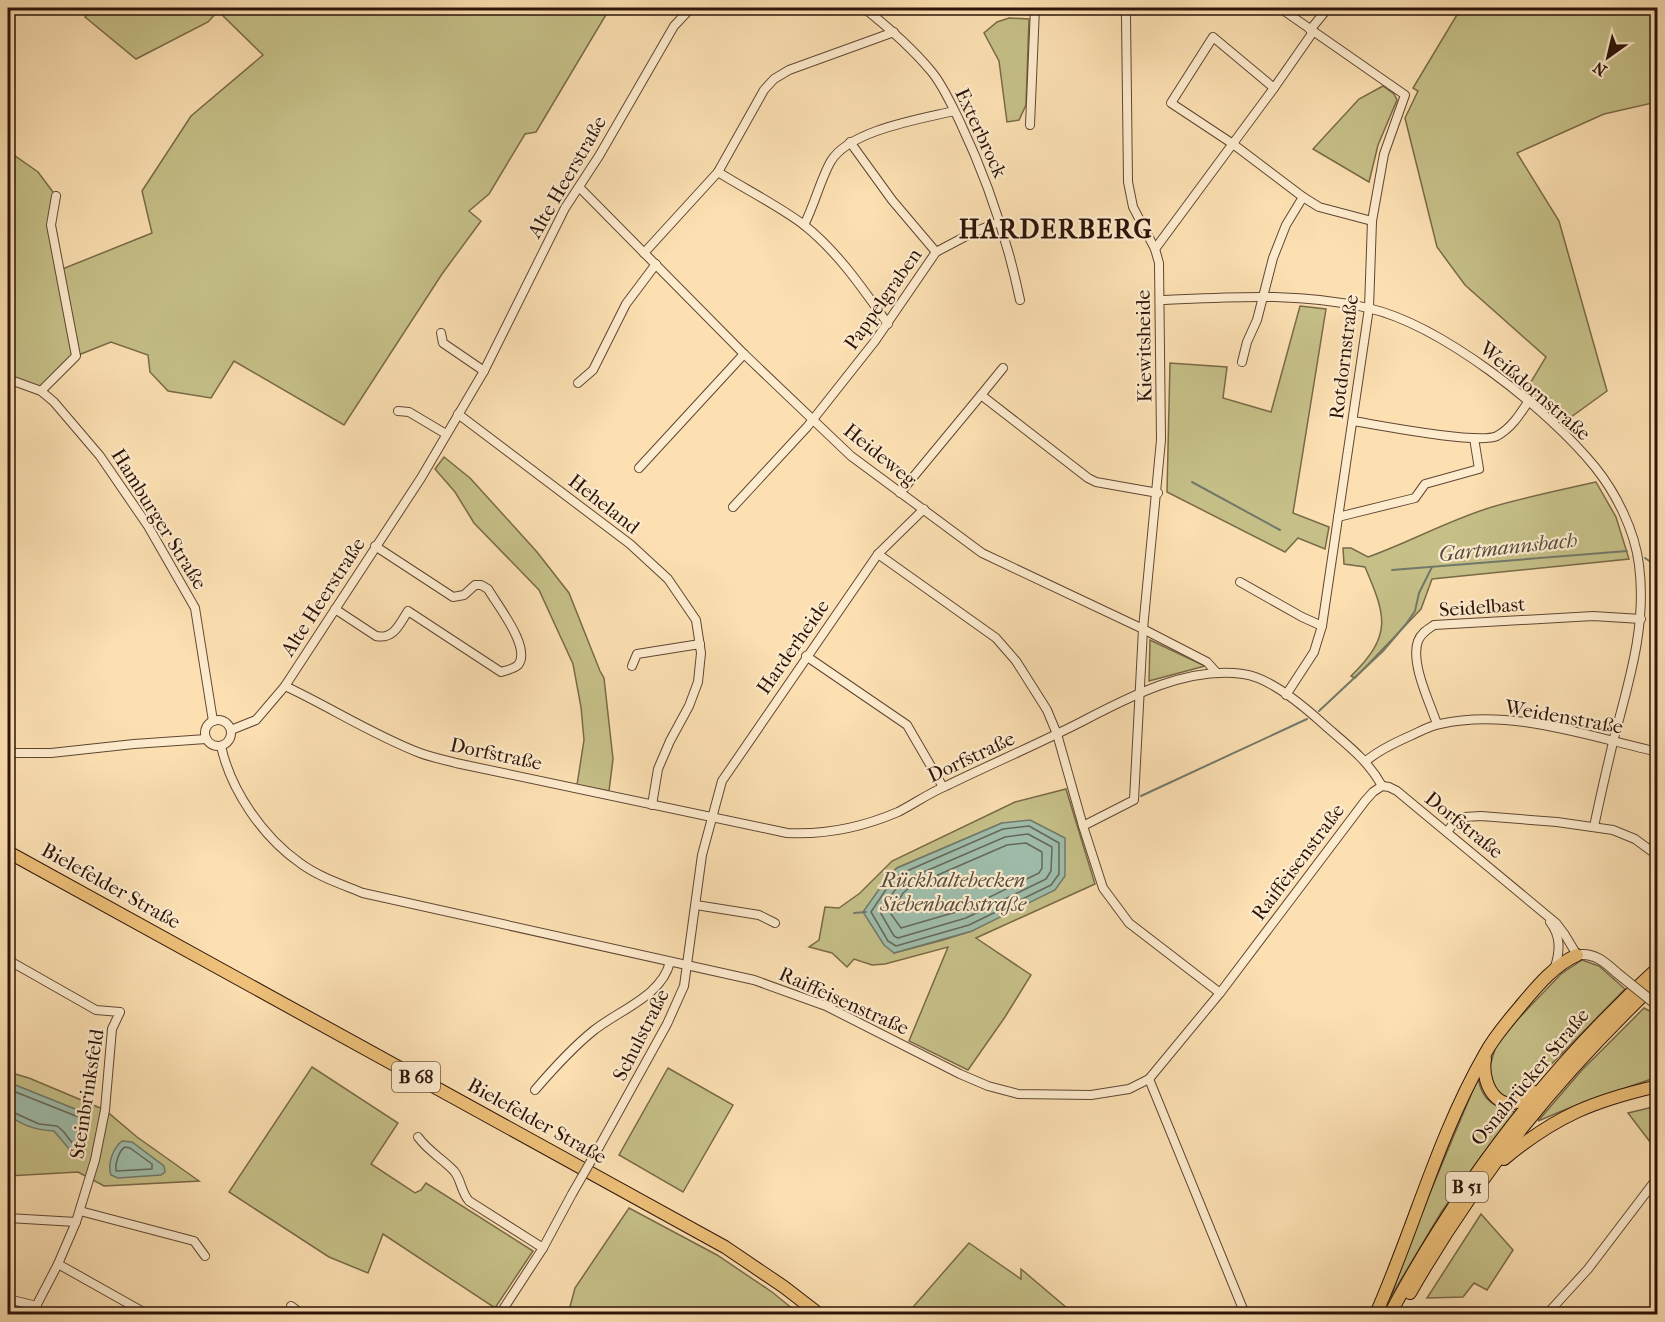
<svg xmlns="http://www.w3.org/2000/svg" width="1665" height="1322" viewBox="0 0 1665 1322" font-family="'IM FELL French Canon',serif">
<rect width="100%" height="100%" fill="#fce0b2"/>
<filter id="stains"><feTurbulence type="fractalNoise" baseFrequency=".00333" numOctaves="4"/><feColorMatrix values="0 0 0 0 .2 0 0 0 0 .09 0 0 0 0 .02 0 0 0 .5 -.17"/></filter>
<radialGradient id="worn" r=".72"><stop offset=".6" stop-color="#630" stop-opacity="0"/><stop offset="1" stop-color="#630" stop-opacity=".3"/></radialGradient>
<g fill="#c6c088" stroke="#796a48" stroke-width="1.5" fill-rule="evenodd">
<polygon points="94,8 610,8 536,132 525,134 489,194 469,211 481,221 442,274 344,425 234,361 211,398 168,391 150,372 148,355 111,342 76,356 41,391 8,379 8,151 38,172 56,196 51,225 60,270 152,233 142,191 191,116 263,55 218,11 208,22 136,59 85,17"/>
<polygon points="1461,8 1657,8 1657,102 1604,114 1517,153 1559,221 1607,391 1564,422 1526,390 1546,357 1465,285 1437,247 1405,118 1418,91 1413,88"/>
<polygon points="1009,18 1029,19 1026,105 1019,120 1007,122 999,61 984,33 997,22"/>
<polygon points="1383,86 1394,94 1397,100 1378,145 1369,182 1313,149 1359,99"/>
<polygon points="1300,306 1326,309 1293,513 1329,527 1325,549 1298,538 1285,552 1167,492 1170,363 1227,367 1223,398 1271,412"/>
<polygon points="444,457 470,478 537,552 569,593 600,671 604,678 613,759 609,791 577,785 584,740 581,707 573,664 539,590 474,523 455,492 435,469"/>
<path d="M 1596,482 L 1616,517 L 1629,559 L 1432,579 L 1421,609 L 1355,678 L 1351,676 C 1393,635 1386,616 1365,567 L 1344,564 L 1343,548 L 1351,548 L 1368,557 C 1410,542 1449,520 1492,507 C 1526,497 1561,490 1596,482 Z"/>
<polygon points="1150,640 1205,666 1149,681"/>
<path d="M 1066,789 L 1095,884 L 976,938 L 1031,975 L 1005,1017 L 968,1070 L 909,1041 L 948,947 L 885,964 L 872,965 L 854,959 L 847,967 L 832,953 L 809,947 L 819,940 L 825,907 L 839,908 L 860,893 L 892,861 L 1015,802 ZM 1002,823 L 972,931 L 943,940 L 894,953 L 887,878 L 897,868 Z"/>
<polygon points="1582,960 1599,966 1625,989 1533,1083 1520,1094 1507,1098 1492,1087 1488,1072 1496,1046 1519,1018 1561,974"/>
<polygon points="1644,1008 1657,1015 1657,1077 1574,1106 1538,1121 1582,1070"/>
<polygon points="312,1067 398,1123 371,1164 415,1193 421,1190 426,1183 533,1251 495,1308 383,1234 368,1273 329,1257 229,1192"/>
<polygon points="668,1068 733,1105 683,1192 619,1155"/>
<polygon points="8,1072 29,1078 105,1110 137,1137 199,1181 104,1186 78,1172 8,1176"/>
<path d="M 1478,1078 C 1482,1100 1493,1107 1515,1112 L 1442,1211 L 1390,1298 L 1424,1207 Z"/>
<polygon points="1657,1106 1658,1106 1657,1151 1628,1113"/>
<polygon points="629,1208 717,1255 772,1292 799,1314 568,1314 575,1288"/>
<polygon points="1481,1214 1513,1250 1487,1290 1474,1283 1463,1297 1427,1298"/>
<polygon points="969,1243 1021,1279 1021,1269 1074,1314 907,1314"/>
</g>
<g fill="#9fbdab" stroke="#71796a" stroke-width="1.5">
<polygon points="1030,820 1065,838 1065,876 1055,890 972,931 894,953 884,945 863,912 887,878 897,868 1002,823"/>
<path d="M 8,1082 L 85,1113 L 90,1119 L 83,1149 L 76,1153 L 70,1150 L 54,1131 C 36,1130 21,1126 8,1114 Z"/>
<path d="M 122,1141 L 132,1142 L 164,1166 L 165,1172 L 161,1175 L 118,1178 L 111,1175 C 107,1164 113,1148 122,1141 Z"/>
</g>
<g fill="none" stroke-linecap="round" stroke-linejoin="round">
<g stroke="#66685a" stroke-width="1.5">
<polygon points="1029,826 1059,843 1059,874 1051,885 969,925 896,946 888,941 871,912 891,882 900,874 1003,829"/>
<polygon points="1028,834 1052,847 1051,871 1046,879 966,918 898,938 894,936 880,912 897,887 905,880 1005,837"/>
<polygon points="1026,843 1042,852 1042,868 1039,873 963,910 901,928 891,914 903,893 910,887 1007,845"/>
<polyline points="8,1089 81,1118 83,1121 78,1143 73,1144 63,1131 57,1126 39,1124 8,1110"/>
<path d="M 125,1147 L 130,1148 L 152,1164 L 152,1169 L 116,1171 C 115,1164 119,1150 125,1147 Z"/>
</g>
<g stroke="#71796a" stroke-width="2">
<polyline points="1192,482 1280,530"/>
<polyline points="1645,558 1658,567"/>
<polyline points="1392,570 1627,551"/>
<polyline points="1319,711 1383,651 1406,624 1415,611 1419,593 1432,567"/>
<polyline points="1141,796 1307,719"/>
<polyline points="854,913 866,912"/>
</g>
<defs>
<g id="minor">
<path d="M 864,8 C 888,27 911,47 931,71 C 943,85 952,106 960,122 C 987,179 1007,238 1020,300"/>
<polyline points="1280,8 1405,95 1384,154 1372,221 1369,308 1322,626 1314,652 1286,695"/>
<polyline points="1310,30 1328,8"/>
<polyline points="1274,88 1213,37 1171,103 1233,144 1303,197 1319,207 1372,221"/>
<polyline points="1030,125 1035,8"/>
<polyline points="850,142 892,200 936,252"/>
<path d="M 718,172 C 745,189 779,206 804,225 C 838,252 863,289 888,324"/>
<polyline points="579,187 744,354 851,456 982,553 1143,629 1207,662 1216,672"/>
<path d="M 804,225 C 814,206 821,178 831,161 C 850,130 921,119 954,111"/>
<polyline points="1155,249 1274,88 1313,32"/>
<polyline points="644,253 718,172 764,90 774,79 789,70 894,32"/>
<path d="M 1161,300 C 1231,297 1300,292 1368,308 C 1442,325 1548,409 1595,467 C 1616,493 1635,531 1639,565 C 1647,625 1629,681 1614,738 C 1607,768 1600,797 1594,827"/>
<polyline points="441,333 443,343 484,371"/>
<polyline points="1242,362 1247,342 1257,320 1273,258 1286,225 1303,197"/>
<polyline points="8,379 41,391 54,402 100,456 148,526 195,608 213,721"/>
<polyline points="578,383 593,370 626,304 656,264"/>
<polyline points="41,391 76,356 51,225 56,196"/>
<polyline points="981,395 1003,368"/>
<polyline points="398,411 409,412 446,434"/>
<polyline points="458,414 630,544 668,579 696,620 701,653 698,682 689,706 670,741 658,769 652,805"/>
<path d="M 1353,421 C 1378,425 1478,445 1497,436 C 1511,428 1519,416 1528,402"/>
<polyline points="639,468 744,354"/>
<polyline points="900,493 981,395 1088,478 1096,482 1158,493"/>
<polyline points="733,507 807,427 875,341 936,252 972,233 999,222"/>
<polyline points="1338,517 1415,498 1425,484 1479,469 1474,438"/>
<polyline points="878,554 996,638 1016,661 1047,710 1057,734 1083,826 1103,888 1129,923 1220,993"/>
<polyline points="1240,582 1302,617 1322,626"/>
<path d="M 335,609 L 376,636 C 394,640 400,623 408,611 L 501,672 C 507,670 514,669 518,665 C 532,648 497,605 488,589 L 481,585 L 475,585 L 464,595 L 453,597 L 375,546"/>
<polyline points="806,656 907,725 943,787"/>
<polyline points="632,666 637,654 700,644"/>
<path d="M 285,686 C 330,707 373,735 420,753 C 431,757 444,760 456,763 L 787,833 C 825,835 863,827 898,812 C 914,804 929,793 946,786 C 991,764 1036,745 1081,722 C 1129,697 1187,666 1243,674 C 1269,677 1301,704 1320,721 C 1344,743 1366,757 1382,786"/>
<circle cx="218" cy="733" r="13"/>
<path d="M 1437,724 C 1430,703 1410,663 1418,641 C 1421,633 1428,629 1434,625 L 1593,616 L 1641,619"/>
<polyline points="231,730 256,720 285,686 421,478 484,371 565,208 599,156 674,26 691,8"/>
<path d="M 221,746 C 231,791 263,837 300,863 C 319,877 341,884 363,893 L 754,980 L 826,1006 L 960,1074 L 988,1086 L 1018,1094 L 1091,1095 L 1129,1089 L 1149,1079 L 1220,993 L 1365,801 L 1373,792 L 1382,786"/>
<polyline points="8,753 51,753 134,744 206,739"/>
<path d="M 1366,761 C 1379,750 1394,743 1410,736 C 1419,732 1429,726 1440,724 C 1511,708 1588,736 1658,752"/>
<polyline points="1382,786 1389,787 1397,791 1556,923 1565,935 1577,955"/>
<polyline points="1083,826 1134,800 1143,629 1161,440 1159,263 1155,249 1133,207 1128,182 1126,16 1124,8"/>
<polyline points="1447,832 1456,820 1464,817 1481,816 1557,822 1613,830 1635,839 1658,856"/>
<polyline points="696,905 759,915 775,923"/>
<path d="M 1550,922 C 1561,936 1560,951 1555,967"/>
<polyline points="8,960 96,1010 120,1012 112,1029 105,1110 95,1160 76,1222 58,1264 32,1314"/>
<polyline points="1149,1079 1245,1314"/>
<path d="M 535,1090 C 553,1069 572,1048 593,1031 C 619,1010 662,996 670,962"/>
<path d="M 418,1137 C 429,1152 442,1158 454,1171 C 461,1179 461,1192 469,1201 L 543,1248"/>
<polyline points="599,1147 667,1024 684,986 702,855 722,781 878,554 924,509"/>
<polyline points="80,1211 194,1241 205,1256"/>
<polyline points="8,1218 76,1222"/>
<polyline points="58,1264 147,1314"/>
<polyline points="8,1299 37,1306"/>
<polyline points="291,1306 302,1314"/>
<polyline points="500,1314 543,1248 572,1194"/>
<polyline points="1547,1314 1588,1269 1658,1177"/>
</g>
<path id="tertiary" d="M 1577,955 C 1594,952 1605,962 1617,973"/>
<polyline id="primary" points="8,852 725,1247 784,1287 819,1314"/>
<g id="trunk">
<path d="M 1485,1059 C 1480,1089 1505,1122 1532,1091"/>
<path d="M 1504,1159 C 1556,1116 1593,1101 1658,1086"/>
<path d="M 1410,1293 C 1478,1174 1559,1075 1658,981"/>
<path d="M 1376,1314 C 1414,1228 1438,1136 1485,1054 C 1495,1035 1510,1019 1523,1003 C 1538,985 1555,965 1577,955"/>
<path d="M 1390,1314 C 1459,1185 1549,1067 1658,968"/>
</g>
</defs>
<use href="#minor" stroke="#604633" stroke-width="10"/>
<use href="#tertiary" stroke="#604633" stroke-width="11"/>
<use href="#primary" stroke="#2c1309" stroke-width="14"/>
<use href="#trunk" stroke="#2c1309" stroke-width="14"/>
<use href="#minor" stroke="#fdebcd" stroke-width="8"/>
<use href="#tertiary" stroke="#fdebcd" stroke-width="9"/>
<use href="#primary" stroke="#eec079" stroke-width="12"/>
<use href="#trunk" stroke="#eec079" stroke-width="12"/>
<defs>
<polyline id="minor-bridge" points="572,1194 599,1147"/>
<polyline id="tertiary-bridge" points="1617,973 1658,1006"/>
</defs>
<use href="#minor-bridge" stroke="#604633" stroke-width="10" stroke-linecap="butt"/>
<use href="#tertiary-bridge" stroke="#604633" stroke-width="11" stroke-linecap="butt"/>
<use href="#minor-bridge" stroke="#fdebcd" stroke-width="8"/>
<use href="#tertiary-bridge" stroke="#fdebcd" stroke-width="9"/>
</g>
<g text-anchor="middle" dominant-baseline="central" stroke-width="4.5" stroke-linejoin="round" paint-order="stroke">
<g fill="#fdebcd" stroke="#6b5444" stroke-width="1.5">
<rect x="392" y="1062" width="48" height="30" rx="4.5"/>
<rect x="1446" y="1172" width="42" height="30" rx="4.5"/>
</g>
<g font-size="18" font-weight="bold" fill="#2c1309">
<text x="416" y="1077">B 68</text>
<text x="1467" y="1187">B 51</text>
</g>
<g font-size="20" fill="#2c1309" stroke="#fdebcd">
<text transform="translate(981 133) rotate(65)">Exterbrock</text>
<text transform="translate(567 177) rotate(-60)">Alte Heerstraße</text>
<text transform="translate(883 299) rotate(-55)">Pappelgraben</text>
<text transform="translate(1144 346) rotate(-91)">Kiewitsheide</text>
<text transform="translate(1344 357) rotate(-83)">Rotdornstraße</text>
<text transform="translate(1535 391) rotate(41)">Weißdornstraße</text>
<text transform="translate(880 455) rotate(39)">Heideweg</text>
<text transform="translate(604 504) rotate(38)">Heheland</text>
<text transform="translate(159 519) rotate(58)">Hamburger Straße</text>
<text transform="translate(323 597) rotate(-57)">Alte Heerstraße</text>
<text transform="translate(1482 607) rotate(-4)">Seidelbast</text>
<text transform="translate(793 647) rotate(-55)">Harderheide</text>
<text transform="translate(1564 717) rotate(10)">Weidenstraße</text>
<text transform="translate(496 754) rotate(12)">Dorfstraße</text>
<text transform="translate(971 757) rotate(-25)">Dorfstraße</text>
<text transform="translate(1464 825) rotate(39)">Dorfstraße</text>
<text transform="translate(1298 862) rotate(-53)">Raiffeisenstraße</text>
<text transform="translate(111 886) rotate(29)">Bielefelder Straße</text>
<text transform="translate(844 1001) rotate(24)">Raiffeisenstraße</text>
<text transform="translate(641 1035) rotate(-63)">Schulstraße</text>
<text transform="translate(1530 1077) rotate(-50)">Osnabrücker Straße</text>
<text transform="translate(87 1094) rotate(-81)">Steinbrinksfeld</text>
<text transform="translate(537 1121) rotate(29)">Bielefelder Straße</text>
</g>
<g font-size="21" font-style="italic" fill="#544e42" stroke="#fdebcd">
<text transform="translate(1508 547) rotate(-6)">Gartmannsbach</text>
<text x="953" y="880">Rückhaltebecken<tspan x="953" dy="24">Siebenbachstraße</tspan></text>
</g>
<g font-size="26" font-weight="bold" letter-spacing="1.5" fill="#2c1309" stroke="#fdebcd">
<text x="1056" y="229">HARDERBERG</text>
</g>
</g>
<rect width="1665" height="1322" fill="none" stroke="#fce0b2" stroke-width="30"/>
<rect x="9" y="9" width="1647" height="1304" fill="none" stroke="#2c1309" stroke-width="3"/>
<rect x="15" y="15" width="1635" height="1292" fill="none" stroke="#2c1309" stroke-width="1.5"/>
<g transform="translate(1608 57) rotate(214)" stroke="#fdebcd" stroke-width="4.5" paint-order="stroke">
<path d="M0-4.5L10 22L0 15L-10 22Z" fill="#2c1309"/>
<text y="-9" font-size="16" font-weight="bold" text-anchor="middle" fill="#2c1309">N</text>
</g>
<rect width="100%" height="100%" filter="url(#stains)"/>
<rect width="100%" height="100%" fill="url(#worn)"/>
</svg>
